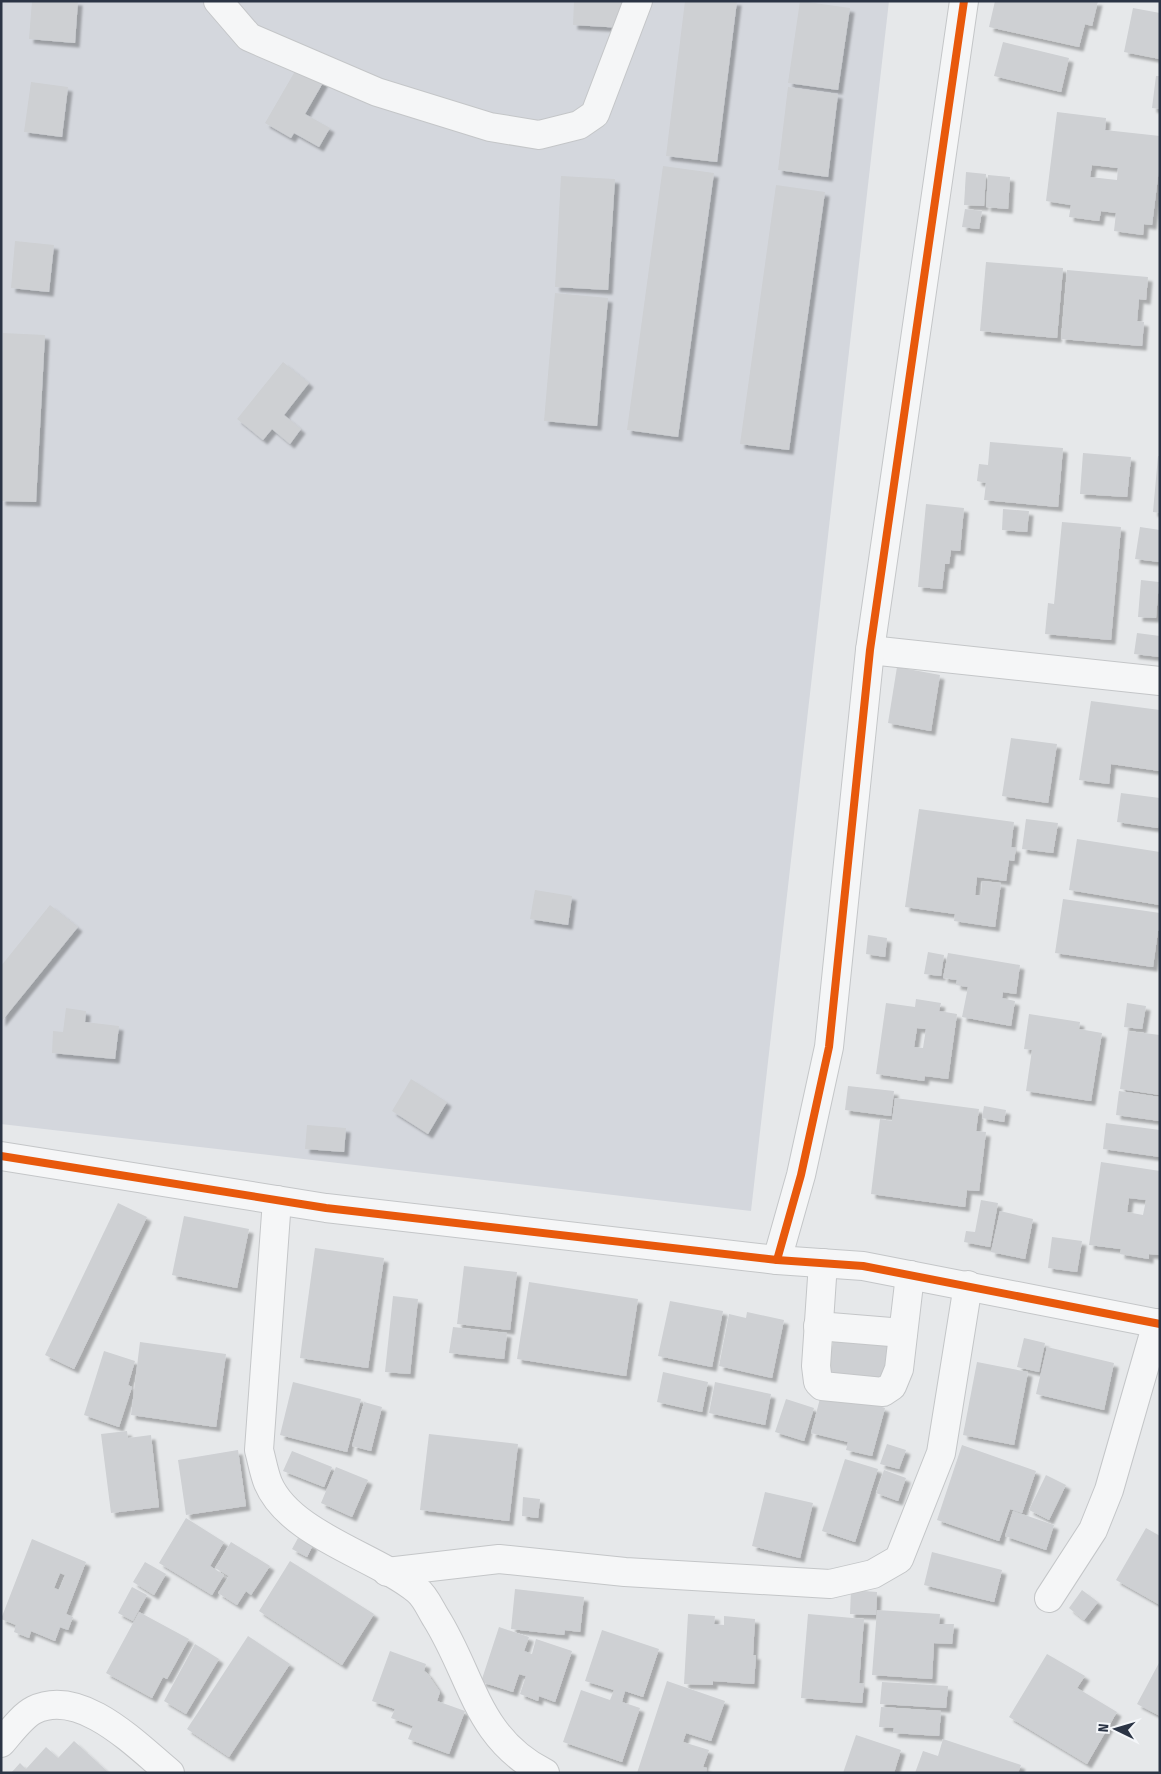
<svg xmlns="http://www.w3.org/2000/svg" width="1161" height="1774" viewBox="0 0 1161 1774" font-family="'Fira Sans Condensed',sans-serif">
<defs>
<filter id="shadow"><feDropShadow dx="4.5" dy="4.5" stdDeviation="1" flood-color="#0004"/></filter>
</defs>
<rect width="100%" height="100%" fill="#e6e8ea"/>
<polygon fill="#d4d7dd" points="1,1 889,1 751,1211 1,1124"/>
<g fill="#ced0d3" fill-rule="evenodd" filter="url(#shadow)">
<polygon points="32,1 78,1 75,43 29,39"/>
<polygon points="574,1 625,1 623,28 573,25"/>
<polygon points="685,1 737,1 717,162 666,156"/>
<polygon points="800,1 850,8 838,90 788,83"/>
<polygon points="995,1 1098,1 1092,26 1085,24 1079,47 989,27"/>
<polygon points="1133,8 1160,13 1160,59 1124,52"/>
<polygon points="1003,42 1069,58 1061,92 994,76"/>
<polygon points="298,66 324,81 305,114 330,128 319,147 294,133 291,138 265,123"/>
<polygon points="1156,76 1160,76 1160,109 1152,108"/>
<polygon points="31,82 68,87 62,137 24,132"/>
<polygon points="788,87 838,94 828,177 778,170"/>
<path d="M 1057,112 L 1106,118 L 1105,130 L 1160,136 L 1160,161 L 1152,225 L 1144,224 L 1143,235 L 1114,231 L 1116,213 L 1101,211 L 1099,221 L 1069,217 L 1071,205 L 1046,201 ZM 1092,165 L 1118,168 L 1117,180 L 1090,177 Z"/>
<polygon points="663,166 714,173 678,437 627,430"/>
<polygon points="966,172 986,174 984,206 964,205"/>
<polygon points="988,175 1010,177 1008,209 986,207"/>
<polygon points="561,176 615,179 608,290 555,287"/>
<polygon points="776,185 825,192 789,450 740,444"/>
<polygon points="965,209 982,211 979,229 962,227"/>
<polygon points="15,241 54,245 49,292 11,288"/>
<polygon points="986,262 1063,268 1057,338 980,331"/>
<polygon points="1067,270 1148,277 1146,300 1139,299 1137,321 1144,322 1142,346 1061,339"/>
<polygon points="555,293 608,298 597,426 544,421"/>
<polygon points="3,333 45,335 36,502 1,501"/>
<polygon points="283,362 309,383 284,415 301,429 290,444 272,429 263,440 237,419"/>
<polygon points="990,442 1063,448 1058,507 984,500 986,483 977,481 979,464 988,465"/>
<polygon points="1083,453 1131,457 1127,497 1080,494"/>
<polygon points="1158,456 1160,456 1160,513 1153,512"/>
<polygon points="926,504 964,508 960,551 951,550 949,564 945,564 942,589 918,587"/>
<polygon points="1003,509 1029,511 1027,532 1002,530"/>
<polygon points="1062,522 1121,527 1111,640 1045,634 1048,603 1054,604"/>
<polygon points="1140,527 1160,530 1160,562 1135,559"/>
<polygon points="1141,580 1159,582 1156,618 1138,617"/>
<polygon points="1137,633 1160,636 1160,657 1134,654"/>
<polygon points="897,667 940,675 931,731 888,723"/>
<polygon points="1091,701 1160,710 1160,771 1111,764 1109,784 1079,780"/>
<polygon points="1011,738 1057,744 1048,803 1002,796"/>
<polygon points="1121,793 1160,798 1158,828 1117,822"/>
<polygon points="919,809 1014,822 1011,847 1016,848 1014,861 1009,860 1006,881 977,877 975,895 981,895 982,881 1001,883 995,927 954,921 955,914 905,907"/>
<polygon points="1026,819 1058,823 1053,853 1022,849"/>
<polygon points="1077,839 1160,852 1160,905 1069,890"/>
<polygon points="535,890 572,896 568,925 530,919"/>
<polygon points="1063,899 1160,913 1160,931 1158,931 1153,967 1055,953"/>
<polygon points="50,905 78,927 1,1022 1,966"/>
<polygon points="868,935 887,938 885,957 866,954"/>
<polygon points="928,952 944,955 941,976 924,974"/>
<polygon points="948,953 1020,965 1016,994 1003,992 1002,998 1015,1001 1011,1026 962,1017 968,987 956,985 957,980 943,978"/>
<path d="M 916,999 L 941,1003 L 939,1011 L 957,1014 L 948,1079 L 925,1076 L 924,1081 L 876,1074 L 886,1003 L 915,1007 ZM 917,1028 L 926,1029 L 923,1048 L 914,1047 Z"/>
<polygon points="1127,1003 1146,1006 1142,1029 1124,1027"/>
<polygon points="66,1008 86,1011 85,1022 119,1026 115,1059 52,1053 53,1031 63,1032"/>
<polygon points="1029,1014 1080,1022 1079,1029 1102,1033 1091,1101 1026,1091 1032,1050 1024,1049"/>
<polygon points="1128,1031 1160,1035 1160,1095 1120,1089"/>
<polygon points="411,1079 447,1102 428,1134 392,1111"/>
<polygon points="848,1086 894,1091 891,1116 845,1110"/>
<polygon points="1119,1091 1160,1097 1160,1121 1116,1115"/>
<polygon points="895,1098 979,1109 976,1131 986,1132 979,1191 967,1190 965,1207 871,1194 880,1119 892,1121"/>
<polygon points="984,1106 1006,1110 1004,1122 982,1118"/>
<polygon points="1106,1123 1160,1130 1160,1157 1103,1149"/>
<polygon points="307,1125 346,1128 344,1152 305,1149"/>
<path d="M 1101,1162 L 1160,1171 L 1160,1255 L 1149,1254 L 1149,1259 L 1120,1254 L 1121,1249 L 1089,1245 ZM 1129,1198 L 1146,1200 L 1143,1215 L 1127,1212 Z"/>
<polygon points="981,1200 998,1203 990,1247 964,1242 966,1231 975,1232"/>
<polygon points="118,1203 147,1217 74,1369 45,1355"/>
<polygon points="1000,1211 1033,1219 1025,1259 991,1252"/>
<polygon points="184,1216 249,1229 237,1288 172,1275"/>
<polygon points="1052,1237 1082,1241 1077,1272 1048,1268"/>
<polygon points="315,1248 384,1258 368,1368 300,1358"/>
<polygon points="464,1266 517,1272 510,1330 457,1324"/>
<polygon points="529,1282 638,1299 626,1376 517,1359"/>
<polygon points="393,1296 418,1299 410,1374 385,1372"/>
<polygon points="670,1301 723,1311 712,1367 658,1356"/>
<polygon points="747,1312 784,1320 772,1378 719,1366 729,1314 746,1318"/>
<polygon points="453,1327 507,1333 504,1359 449,1353"/>
<polygon points="835,1333 897,1346 881,1384 827,1372"/>
<polygon points="1024,1338 1045,1343 1039,1372 1017,1367"/>
<polygon points="140,1342 226,1354 216,1427 131,1415"/>
<polygon points="1047,1347 1114,1363 1104,1410 1036,1394"/>
<polygon points="104,1351 135,1361 128,1385 132,1387 119,1427 84,1415"/>
<polygon points="977,1362 1028,1372 1014,1445 963,1435"/>
<polygon points="663,1372 708,1382 702,1412 657,1402"/>
<polygon points="293,1382 361,1399 347,1452 280,1435"/>
<polygon points="715,1382 771,1394 765,1425 709,1413"/>
<polygon points="823,1387 885,1408 872,1456 846,1450 848,1442 811,1433"/>
<polygon points="786,1399 814,1408 804,1441 775,1432"/>
<polygon points="364,1402 382,1407 371,1451 352,1446"/>
<polygon points="127,1431 128,1438 151,1435 159,1507 111,1513 101,1434"/>
<polygon points="429,1434 518,1444 509,1521 420,1510"/>
<polygon points="887,1444 906,1450 899,1469 880,1464"/>
<polygon points="962,1445 1036,1471 1022,1513 1010,1509 999,1541 937,1520"/>
<polygon points="238,1450 246,1506 186,1515 178,1460"/>
<polygon points="292,1451 332,1467 324,1487 283,1471"/>
<polygon points="845,1459 878,1469 855,1542 822,1531"/>
<polygon points="336,1467 368,1480 352,1517 321,1503"/>
<polygon points="884,1470 906,1478 898,1501 876,1493"/>
<polygon points="1046,1475 1066,1485 1049,1520 1029,1510"/>
<polygon points="765,1492 813,1503 800,1558 752,1546"/>
<polygon points="523,1497 540,1499 538,1518 522,1516"/>
<polygon points="1013,1511 1054,1525 1046,1550 1005,1536"/>
<polygon points="186,1518 224,1542 210,1566 224,1575 212,1595 159,1563"/>
<polygon points="1146,1528 1160,1536 1160,1605 1116,1580"/>
<polygon points="298,1538 313,1545 307,1557 292,1549"/>
<path d="M 32,1539 L 86,1562 L 66,1614 L 73,1617 L 68,1630 L 60,1627 L 55,1641 L 31,1631 L 29,1638 L 14,1632 L 16,1625 L 1,1619 ZM 60,1573 L 65,1575 L 59,1590 L 54,1588 Z"/>
<polygon points="231,1542 270,1566 251,1595 246,1591 237,1605 218,1593 229,1576 215,1568"/>
<polygon points="932,1552 1002,1570 994,1602 924,1585"/>
<polygon points="290,1561 374,1614 342,1665 259,1611"/>
<polygon points="145,1562 166,1574 154,1595 133,1582"/>
<polygon points="132,1587 147,1595 133,1621 118,1613"/>
<polygon points="515,1589 584,1597 580,1632 565,1630 564,1635 511,1629"/>
<polygon points="851,1590 877,1592 876,1615 850,1614"/>
<polygon points="1082,1590 1098,1602 1084,1620 1069,1608"/>
<polygon points="877,1610 940,1614 939,1624 954,1624 952,1644 934,1643 932,1679 872,1675"/>
<polygon points="139,1612 189,1639 167,1679 163,1677 152,1698 106,1673"/>
<polygon points="688,1614 715,1616 714,1624 724,1625 724,1616 755,1619 753,1655 756,1655 754,1684 713,1681 713,1685 684,1684"/>
<polygon points="808,1614 864,1619 859,1683 864,1684 862,1703 801,1698"/>
<polygon points="499,1627 529,1637 524,1651 532,1654 536,1639 572,1651 555,1702 539,1696 538,1701 520,1694 526,1676 519,1674 513,1692 481,1682"/>
<polygon points="602,1630 659,1649 643,1697 625,1691 622,1702 640,1708 622,1762 563,1742 581,1690 610,1700 614,1690 585,1681"/>
<polygon points="248,1636 290,1664 229,1757 187,1729"/>
<polygon points="195,1644 219,1659 186,1714 164,1701"/>
<polygon points="390,1651 426,1664 424,1671 427,1673 440,1692 437,1701 465,1711 449,1754 408,1739 413,1726 391,1718 395,1709 372,1701"/>
<polygon points="1047,1654 1085,1676 1077,1688 1117,1712 1087,1764 1009,1717"/>
<polygon points="1160,1661 1160,1716 1137,1704"/>
<polygon points="667,1681 725,1701 711,1741 686,1733 683,1742 709,1750 703,1767 707,1768 706,1773 637,1773"/>
<polygon points="882,1682 948,1686 946,1708 880,1704"/>
<polygon points="881,1707 941,1711 939,1736 893,1733 894,1728 879,1727"/>
<polygon points="856,1735 901,1750 894,1773 843,1773"/>
<polygon points="943,1739 1021,1765 1018,1773 915,1773 923,1751 938,1756"/>
<polygon points="74,1741 109,1773 11,1773 20,1763 26,1769 46,1747 58,1758"/>
</g>
<g fill="none" stroke-linecap="round" stroke-linejoin="round">
<defs>
<g id="minor">
<polyline points="218,1 249,37 377,92 490,127 539,135 579,125 595,114 638,1"/>
<polyline points="870,650 1160,681"/>
<polyline points="1,1156 326,1208 777,1260 863,1266 1160,1324"/>
<path d="M 277,1200 L 259,1450 C 262,1461 264,1473 268,1483 C 290,1535 376,1556 417,1590 C 425,1596 431,1610 436,1618 C 473,1677 476,1738 545,1773"/>
<polyline points="777,1260 801,1175 829,1047 870,650 964,1"/>
<polyline points="823,1263 816,1366 818,1382 822,1386 883,1392 892,1386 899,1369 910,1275"/>
<polyline points="818,1326 903,1333"/>
<polyline points="387,1572 499,1559 625,1572 830,1584 873,1574 899,1559 941,1453 968,1285"/>
<polyline points="1049,1598 1093,1530 1109,1490 1157,1323"/>
<path d="M 1,1743 C 10,1733 22,1716 34,1710 C 81,1687 136,1745 170,1773"/>
</g>
</defs>
<use href="#minor" stroke="#c4c6c8" stroke-width="30"/>
<use href="#minor" stroke="#f5f6f7" stroke-width="28"/>
<defs>
<g id="cycleway">
<polyline points="1,1156 326,1208 777,1260 863,1266 1160,1324"/>
<polyline points="777,1260 801,1175 829,1047 870,650 964,1"/>
</g>
</defs>
<use href="#cycleway" stroke="#f4f6f9" stroke-width="11"/>
<use href="#cycleway" stroke="#e8590c" stroke-width="8"/>
</g>
<rect width="1161" height="1774" fill="none" stroke="#2b3445" stroke-width="5"/>
<g transform="translate(1116 1729) rotate(275)" stroke="#f4f6f9" stroke-width="4" paint-order="stroke">
<path d="M0-4L9 19L0 12L-9 19Z" fill="#2b3445"/>
<text y="-8" font-size="14" font-weight="bold" text-anchor="middle" fill="#2b3445">N</text>
</g>
</svg>
